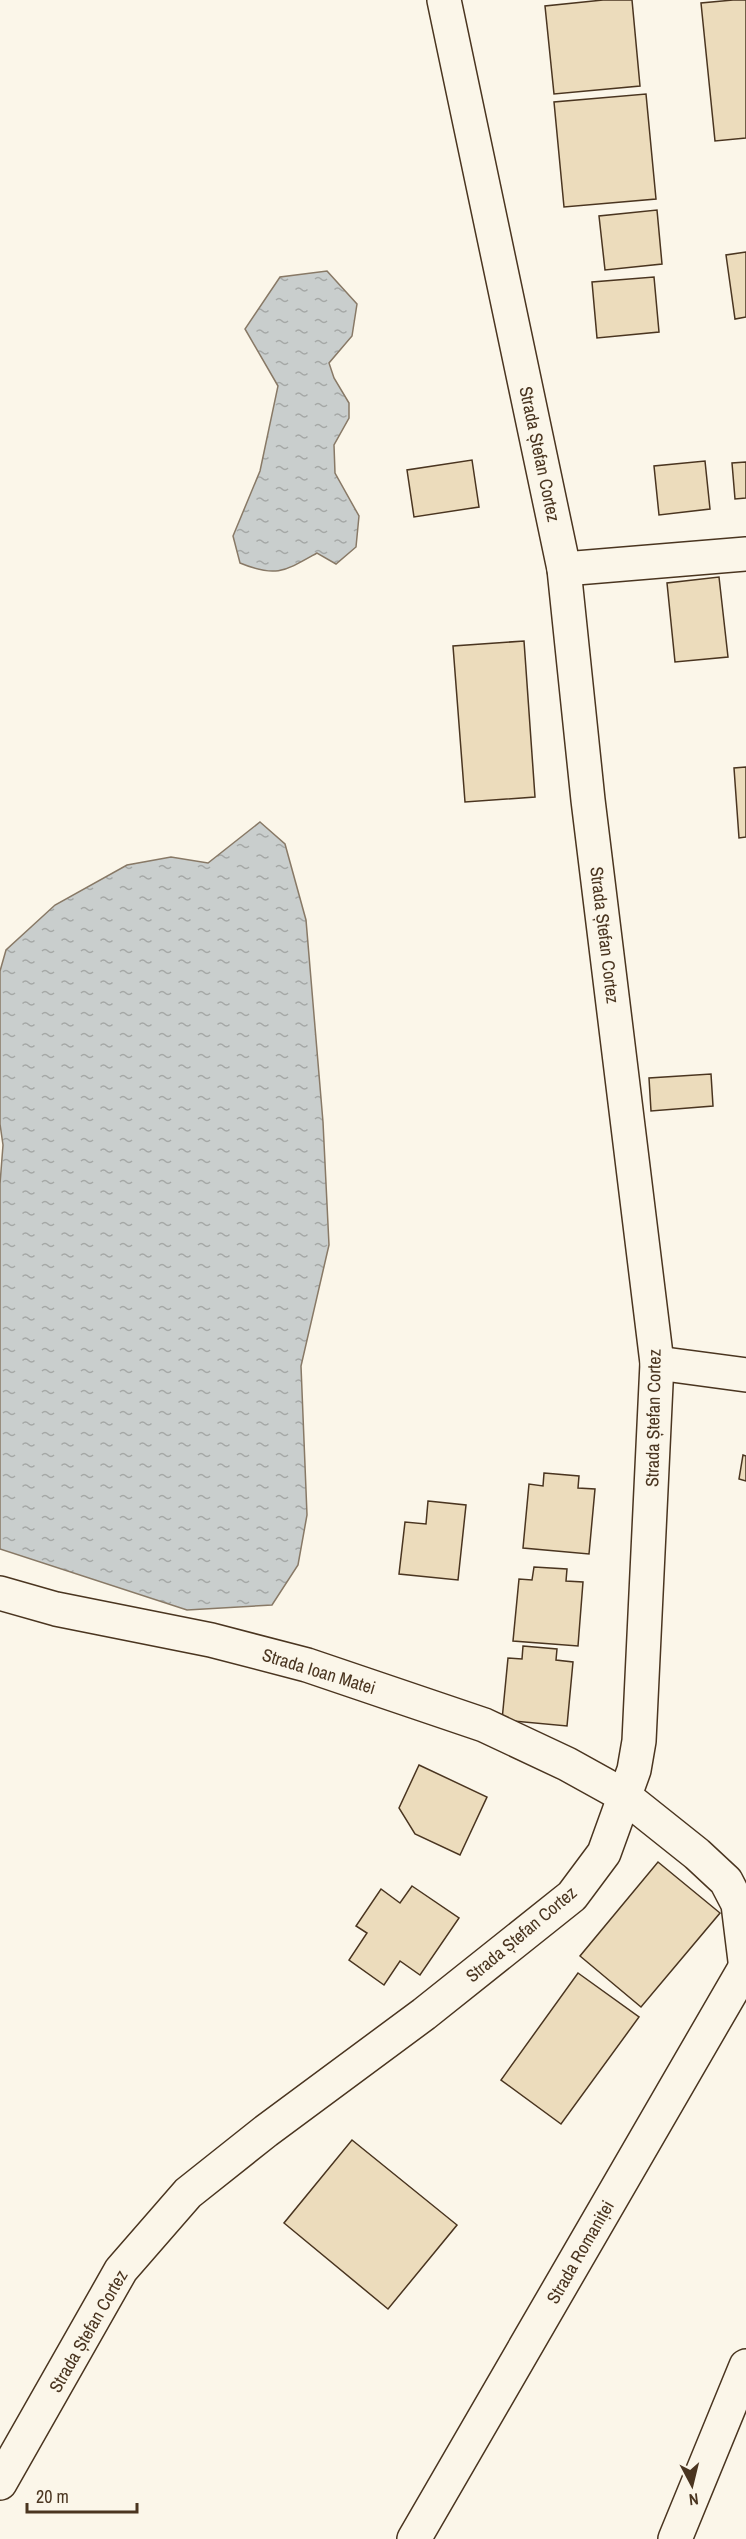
<svg xmlns="http://www.w3.org/2000/svg" width="746" height="2539" viewBox="0 0 746 2539" font-family="'Archivo Narrow',sans-serif">
<defs>
<pattern id="water-ripples" width="26" height="14" patternUnits="userSpaceOnUse" patternTransform="scale(1.5)"><rect width="26" height="14" fill="#c9cecd"/><path d="M2 4q2-2 4 0t4 0M15 11q2-2 4 0t4 0" fill="none" stroke="#a5a8a6"/></pattern>
</defs>
<rect width="100%" height="100%" fill="#fbf6e9"/>
<g fill="url(#water-ripples)" stroke="#887966" stroke-width="1.5">
<path d="M 327,271 L 357,304 L 352,336 L 329,363 L 334,378 L 349,403 L 349,418 L 334,445 L 335,473 L 359,516 L 356,547 L 336,564 L 317,553 C 285,571 276,578 240,563 L 233,536 L 260,471 L 278,386 L 245,329 L 280,277 Z"/>
<polygon points="260,822 285,844 306,920 323,1122 329,1245 301,1366 307,1515 298,1565 272,1605 187,1610 0,1549 0,1184 3,1145 0,1124 0,971 6,950 55,905 127,865 171,857 208,863"/>
</g>
<g fill="#ecdcbc" stroke="#4a3520" stroke-width="1.5">
<polygon points="603,0 632,0 640,86 554,94 545,6"/>
<polygon points="733,0 746,0 746,138 715,141 701,3"/>
<polygon points="646,94 656,199 564,207 554,102"/>
<polygon points="657,210 662,264 605,270 599,216"/>
<polygon points="746,252 746,317 735,319 726,255"/>
<polygon points="654,277 659,332 597,338 592,282"/>
<polygon points="472,460 479,507 414,517 407,470"/>
<polygon points="705,461 710,509 659,515 654,466"/>
<polygon points="746,462 746,498 735,499 732,463"/>
<polygon points="719,577 728,657 675,662 667,583"/>
<polygon points="524,641 535,797 465,802 453,646"/>
<polygon points="746,767 746,837 739,838 734,768"/>
<polygon points="711,1074 713,1106 651,1111 649,1078"/>
<polygon points="743,1455 746,1456 746,1481 739,1479"/>
<polygon points="544,1473 579,1476 578,1488 595,1489 589,1554 523,1548 529,1484 543,1486"/>
<polygon points="428,1501 466,1505 458,1580 399,1574 405,1522 426,1524"/>
<polygon points="534,1567 567,1569 566,1581 583,1582 578,1646 513,1641 519,1579 532,1580"/>
<polygon points="523,1646 557,1649 556,1660 573,1662 567,1726 502,1720 508,1658 522,1659"/>
<polygon points="419,1765 487,1797 460,1855 415,1834 399,1808"/>
<polygon points="658,1862 720,1913 641,2007 580,1956"/>
<polygon points="412,1886 459,1918 420,1975 400,1961 384,1985 349,1960 367,1933 356,1926 381,1889 400,1903"/>
<polygon points="578,1973 639,2017 561,2124 501,2080"/>
<polygon points="352,2140 457,2225 388,2309 284,2223"/>
</g>
<g fill="none" stroke-linecap="round" stroke-linejoin="round">
<defs>
<g id="minor">
<polyline points="564,569 746,554"/>
<polyline points="657,1363 746,1375"/>
<polyline points="0,1593 56,1609 211,1640 307,1665 484,1725 567,1764 623,1795 697,1854 726,1881 738,1904 746,1969"/>
<polyline points="414,2539 746,1966"/>
<polyline points="675,2539 746,2366"/>
</g>
<polyline id="tertiary" points="0,2483 121,2270 188,2193 266,2131 424,2014 572,1896 604,1853 634,1770 639,1741 657,1363 588,800 564,569 444,0"/>
</defs>
<use href="#minor" stroke="#4a3520" stroke-width="36"/>
<use href="#tertiary" stroke="#4a3520" stroke-width="36"/>
<use href="#minor" stroke="#fbf6e9" stroke-width="33"/>
<use href="#tertiary" stroke="#fbf6e9" stroke-width="33"/>
</g>
<g text-anchor="middle" dominant-baseline="central" stroke-width="4.5" stroke-linejoin="round" paint-order="stroke">
<g font-size="18" fill="#4a3520" stroke="#fbf6e9">
<text transform="translate(540 454) rotate(78)">Strada Ștefan Cortez</text>
<text transform="translate(605 935) rotate(83)">Strada Ștefan Cortez</text>
<text transform="translate(653 1418) rotate(-89)">Strada Ștefan Cortez</text>
<text transform="translate(319 1671) rotate(17)">Strada Ioan Matei</text>
<text transform="translate(521 1934) rotate(-40)">Strada Ștefan Cortez</text>
<text transform="translate(580 2252) rotate(-60)">Strada Romaniței</text>
<text transform="translate(88 2331) rotate(-60)">Strada Ștefan Cortez</text>
</g>
</g>
<g transform="translate(692 2485) rotate(173)" stroke="#fbf6e9" stroke-width="4.5" paint-order="stroke">
<path d="M0-4.5L10 22L0 15L-10 22Z" fill="#4a3520"/>
<text y="-9" font-size="16" font-weight="bold" text-anchor="middle" fill="#4a3520">N</text>
</g>
<path d="M27 2503v9h110v-9" fill="none" stroke="#4a3520" stroke-width="3"/>
<text x="36" y="2503" font-size="18" fill="#4a3520" stroke="#fbf6e9" stroke-width="4.5" paint-order="stroke">20 m</text>
</svg>
